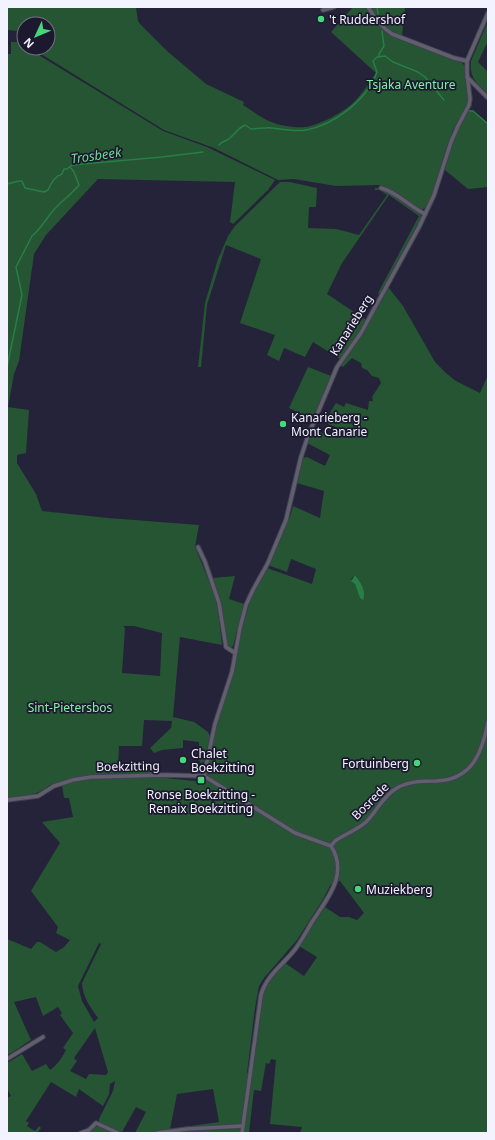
<svg xmlns="http://www.w3.org/2000/svg" width="495" height="1140" viewBox="0 0 495 1140" font-family="'Noto Sans',sans-serif">
<rect width="100%" height="100%" fill="#252339"/>
<g fill="#255533" fill-rule="evenodd">
<path d="M 7,7 L 136,7 L 138,21 L 140,24 L 167,51 L 206,84 L 244,102 L 243,105 C 253,111 263,120 274,123 C 283,126 296,128 305,127 C 318,126 344,112 354,102 C 362,94 369,83 376,73 L 331,32 L 353,7 L 366,7 L 374,20 L 386,33 L 461,62 L 465,66 L 469,102 L 453,130 L 443,158 L 435,190 L 427,206 L 422,210 L 384,187 L 379,185 L 336,186 L 294,179 L 278,180 L 214,148 L 164,130 L 33,49 L 37,54 L 163,131 L 207,147 L 275,180 L 268,190 L 233,224 L 230,222 L 235,182 L 98,179 L 46,235 L 34,254 L 19,361 L 14,374 L 8,407 L 29,410 L 26,453 L 17,455 L 17,463 L 36,494 L 42,511 L 108,518 L 199,525 L 195,547 L 215,596 L 218,611 L 222,645 L 180,637 L 173,717 L 194,722 L 208,732 L 210,737 L 204,762 L 201,763 L 199,760 L 199,742 L 183,740 L 183,748 L 162,750 L 154,753 L 150,748 L 171,728 L 172,721 L 144,720 L 142,746 L 119,746 L 118,768 L 156,769 L 156,777 L 204,782 L 216,726 L 233,674 L 241,632 L 253,591 L 267,568 L 312,584 L 316,569 L 291,559 L 287,572 L 268,565 L 291,514 L 293,506 L 320,518 L 324,491 L 297,483 L 303,458 L 307,457 L 325,466 L 330,455 L 307,443 L 312,428 L 331,437 L 332,435 L 335,435 L 339,428 L 328,424 L 326,419 L 336,403 L 344,407 L 346,403 L 368,410 L 369,401 L 373,401 L 372,397 L 381,383 L 379,378 L 372,376 L 367,370 L 362,368 L 361,363 L 352,358 L 343,367 L 340,365 L 357,341 L 388,287 L 403,306 L 435,362 L 447,374 L 456,381 L 480,393 L 488,375 L 488,1133 L 300,1133 L 302,1127 L 270,1124 L 276,1060 L 271,1059 L 269,1064 L 266,1063 L 261,1091 L 254,1090 L 249,1132 L 246,1133 L 135,1133 L 146,1112 L 136,1107 L 122,1132 L 99,1122 L 99,1119 L 113,1091 L 115,1081 L 110,1084 L 109,1094 L 103,1106 L 79,1089 L 76,1097 L 51,1082 L 26,1121 L 29,1123 L 27,1126 L 35,1131 L 39,1126 L 41,1128 L 37,1133 L 7,1133 L 7,1098 L 11,1096 L 7,1088 L 7,1063 L 22,1054 L 32,1071 L 46,1064 L 50,1070 C 57,1065 62,1058 66,1050 L 63,1048 L 73,1033 L 60,1015 L 62,1013 L 58,1007 L 43,1016 L 36,997 L 14,1002 L 31,1040 C 22,1045 16,1051 7,1055 L 7,939 L 31,949 L 37,942 L 40,942 L 56,952 L 64,947 L 70,940 L 56,933 L 58,927 L 31,891 L 60,843 L 42,822 L 73,817 L 69,798 L 64,798 L 62,785 L 53,788 L 50,785 C 36,796 25,796 7,798 L 7,54 L 11,54 L 11,42 L 22,42 L 19,31 L 7,30 ZM 24,24 L 48,24 L 48,48 L 24,48 ZM 355,575 L 360,582 L 360,594 L 355,584 L 351,579 ZM 123,626 L 134,626 L 162,633 L 160,676 L 122,673 L 125,628 ZM 340,881 L 364,913 L 357,920 L 349,917 L 340,917 L 325,907 L 299,946 L 317,957 L 304,976 L 285,963 L 267,983 L 262,996 L 252,1074 L 247,1073 L 255,1008 L 259,986 L 264,978 L 297,940 L 322,901 L 331,884 ZM 99,943 L 101,944 L 82,983 C 82,996 91,1008 98,1018 L 94,1022 L 82,1001 L 78,986 ZM 95,1028 L 108,1072 L 106,1075 L 89,1074 L 86,1079 L 70,1071 L 77,1061 L 74,1058 ZM 213,1089 L 219,1122 L 170,1129 L 177,1094 Z"/>
<path d="M 370,7 L 405,7 L 402,36 C 385,29 380,22 370,7 Z"/>
<path d="M 488,21 L 488,41 L 478,62 L 488,72 L 488,94 C 477,83 469,78 471,61 Z"/>
<path d="M 472,110 L 482,118 L 488,125 L 488,187 L 468,189 L 445,170 C 450,149 456,128 469,111 Z"/>
<path d="M 280,182 L 290,182 L 317,188 L 316,207 L 309,207 L 308,228 L 336,229 L 359,235 L 387,195 L 380,190 L 375,190 L 375,188 C 389,188 408,206 420,213 L 421,218 L 380,294 L 378,293 L 419,216 L 389,195 L 342,263 L 327,294 L 366,320 L 353,342 L 340,359 L 313,342 L 305,357 L 284,348 L 279,361 L 267,355 L 275,335 L 240,323 L 261,259 L 226,245 L 207,305 L 201,367 L 198,367 L 205,303 L 218,259 L 228,236 L 235,226 Z"/>
<polygon points="308,367 331,376 322,398 312,419 289,408"/>
<polygon points="235,576 229,599 244,604 233,646 230,648 227,646 218,595 213,578"/>
<polygon points="98,1126 114,1133 85,1133 90,1131 95,1127"/>
</g>
<path fill="#277e46" d="M 355,575 C 360,581 367,592 363,600 L 360,598 L 355,584 L 351,581 Z"/>
<g fill="none" stroke-linecap="round" stroke-linejoin="round">
<g stroke="#277e46" stroke-width="1.5">
<polyline points="377,7 378,14"/>
<polyline points="379,57 379,54 384,46 382,31"/>
<polyline points="469,111 473,111 488,124"/>
<path d="M 219,145 C 223,140 226,142 230,138 C 235,134 238,128 245,125 L 251,129 C 258,129 266,127 272,128 C 283,129 295,132 306,130 C 334,125 367,100 377,72 L 373,61 L 377,57 L 385,56 L 393,62 L 418,72 L 425,77 L 444,100"/>
<path d="M 7,184 L 19,181 L 22,181 L 25,188 L 44,192 L 48,190 C 51,183 55,176 62,174 L 64,169 L 67,169 L 72,165 L 162,157 L 203,152"/>
<path d="M 7,367 L 22,295 L 16,267 L 32,236 C 39,231 46,219 52,212 C 60,202 71,195 79,185 L 74,172 L 70,167"/>
</g>
<defs>
<g id="street">
<path d="M 368,7 C 375,18 381,27 392,34 L 454,58 L 467,61"/>
<polyline points="323,10 334,7"/>
<polyline points="467,77 488,98"/>
<path d="M 381,188 C 397,192 410,207 425,214"/>
<polyline points="198,547 205,562 219,603 226,647 235,653"/>
<polyline points="204,776 215,724 232,672 240,628 246,605 253,590 268,563 286,520 301,457 308,436 337,367 361,333 419,227 434,195 451,142 458,126 469,105 470,99 467,73 467,61 488,13"/>
<polyline points="7,800 38,796 54,786 73,780 91,777 165,775 204,776 295,833 331,846"/>
<path d="M 331,846 L 335,841 C 345,834 357,830 366,822 C 377,811 383,796 397,788 C 409,781 423,781 436,781 C 472,780 482,753 488,722"/>
<polyline points="7,1059 43,1037"/>
<polyline points="81,1133 89,1130 96,1123 118,1133"/>
<polyline points="157,1133 187,1129 242,1126"/>
<path d="M 242,1133 L 261,995 C 266,977 280,967 292,953 C 300,944 306,932 312,922 C 327,899 349,874 331,846"/>
</g>
</defs>
<use href="#street" stroke="#424055" stroke-width="5.5"/>
<use href="#street" stroke="#605f6b" stroke-width="3.5"/>
</g>
<g fill="#46d77a" stroke="#1c192f" stroke-width="1.5">
<circle cx="321" cy="19" r="4"/>
<circle cx="283" cy="424" r="4"/>
<circle cx="183" cy="760" r="4"/>
<circle cx="417" cy="763" r="4"/>
<rect x="197" y="776" width="8" height="8" rx="2"/>
<circle cx="358" cy="889" r="4"/>
</g>
<g text-anchor="middle" dominant-baseline="central" stroke-width="3.5" stroke-linejoin="round" paint-order="stroke">
<g font-size="12" fill="#f3f2ff" stroke="#1c192f" text-anchor="start">
<text x="329" y="19">'t Ruddershof</text>
<text x="291" y="417">Kanarieberg -<tspan x="291" dy="14">Mont Canarie</tspan></text>
<text x="191" y="753">Chalet<tspan x="191" dy="14">Boekzitting</tspan></text>
<text x="409" y="763" text-anchor="end">Fortuinberg</text>
<text x="201" y="794" text-anchor="middle">Ronse Boekzitting -<tspan x="201" dy="14">Renaix Boekzitting</tspan></text>
<text x="366" y="889">Muziekberg</text>
</g>
<g font-size="12" fill="#83f1a2" stroke="#1c192f">
<text x="411" y="84">Tsjaka Aventure</text>
<text x="70" y="707">Sint-Pietersbos</text>
</g>
<g font-size="12" fill="#f3f2ff" stroke="#1c192f">
<text transform="translate(351 325) rotate(-58)">Kanarieberg</text>
<text transform="translate(128 766) rotate(-1)">Boekzitting</text>
<text transform="translate(370 801) rotate(-45)">Bosrede</text>
</g>
<g font-size="13" font-style="italic" fill="#6ddb8d" stroke="#1c192f">
<text transform="translate(96 155) rotate(-8)">Trosbeek</text>
</g>
</g>
<rect width="495" height="1140" fill="none" stroke="#f3f2ff" stroke-width="16"/>
<g transform="translate(36 36) rotate(226)"><circle r="19" fill="#1c192f" stroke="#727082"/>
<path d="M0-3L7 15L0 10L-7 15Z" fill="#46d77a"/>
<text y="-6" font-size="11" font-weight="bold" text-anchor="middle" fill="#f3f2ff">N</text>
</g>
</svg>
